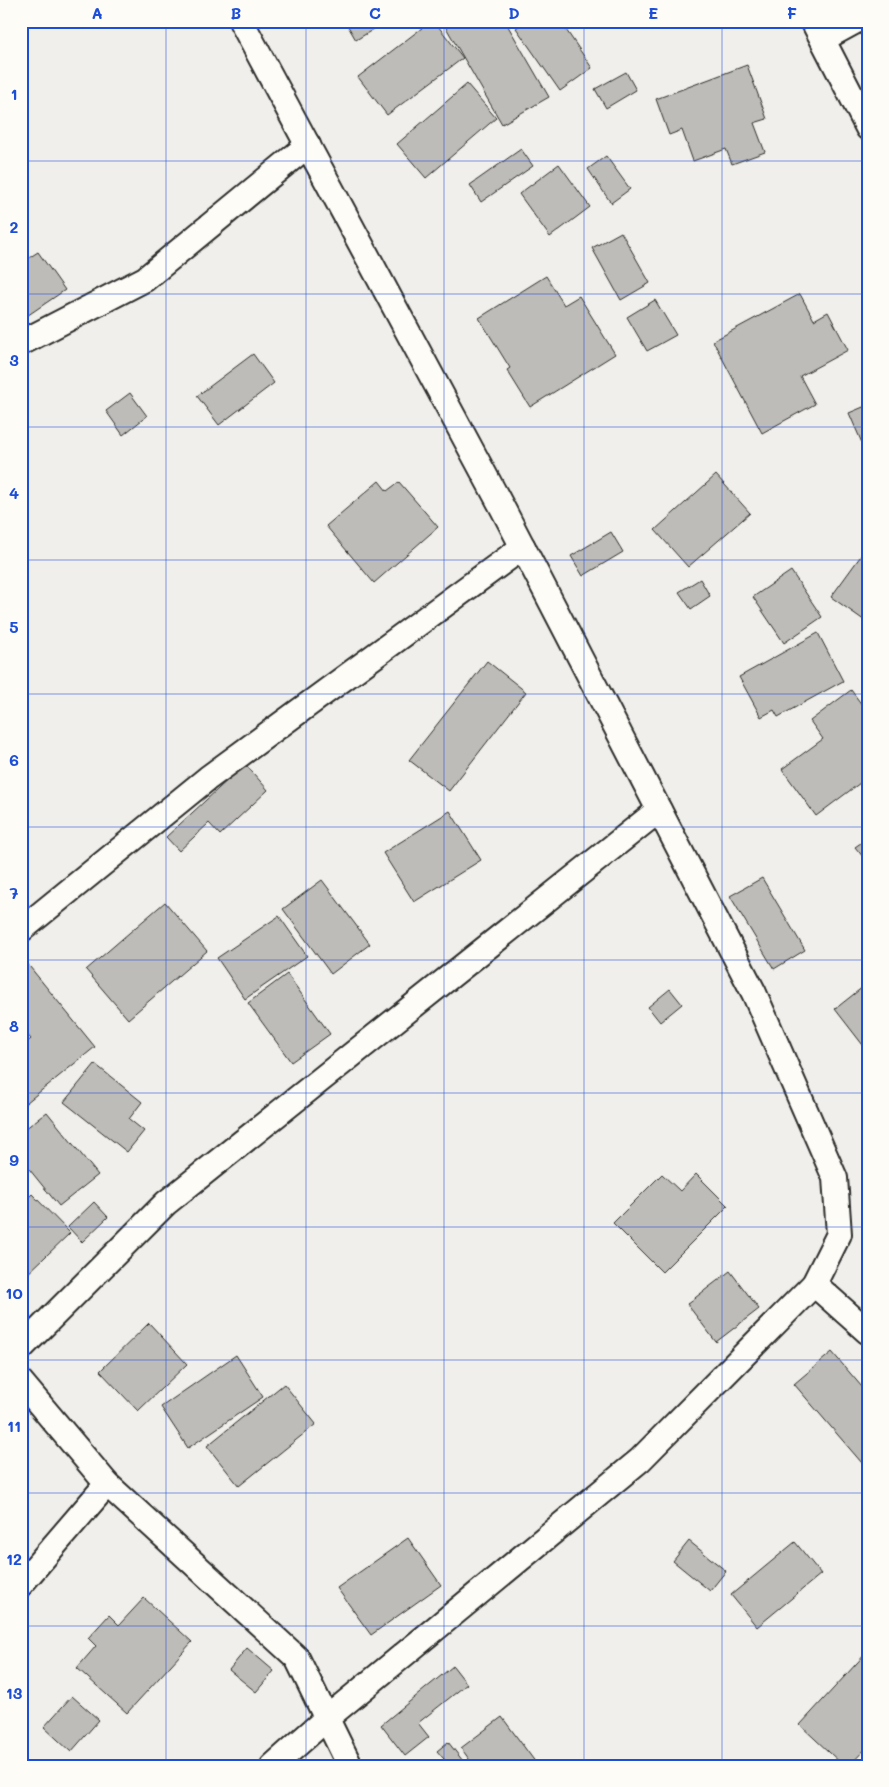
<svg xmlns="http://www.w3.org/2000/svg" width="889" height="1787" viewBox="0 0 889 1787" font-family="Mali,sans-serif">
<rect width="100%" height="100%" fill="#f0efeb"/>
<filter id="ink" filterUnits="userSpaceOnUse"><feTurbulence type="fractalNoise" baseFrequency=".02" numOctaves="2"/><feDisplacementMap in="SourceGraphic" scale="10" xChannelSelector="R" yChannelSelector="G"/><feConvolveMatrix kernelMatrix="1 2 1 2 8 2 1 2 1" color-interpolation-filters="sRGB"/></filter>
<g filter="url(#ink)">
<g fill="#bdbcb8" stroke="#2b2b2b">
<polygon points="345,21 387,21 356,40"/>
<polygon points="431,21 434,21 463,58 387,115 358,77"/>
<polygon points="448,21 505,21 549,97 502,124 444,24"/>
<polygon points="526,21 560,21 592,68 560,91 516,28"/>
<polygon points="747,65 767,119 754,123 765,152 732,164 726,149 693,161 682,130 669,135 656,99"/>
<polygon points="626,72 636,90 606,108 595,89"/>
<polygon points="467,84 496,118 426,178 397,144"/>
<polygon points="521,149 533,166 481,202 470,185"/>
<polygon points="606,156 630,189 611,203 588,169"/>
<polygon points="559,164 590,207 550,237 519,194"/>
<polygon points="621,232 650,283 621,300 592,248"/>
<polygon points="38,252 65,290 21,320 21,263"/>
<polygon points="546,276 564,305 579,296 615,354 530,407 507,370 510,368 479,318"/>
<polygon points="800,294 814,320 828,312 848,350 800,376 815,404 762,433 713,341"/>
<polygon points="655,300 676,335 647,351 627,317"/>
<polygon points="253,354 274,383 219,425 197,396"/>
<polygon points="130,393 147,416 123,435 106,411"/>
<polygon points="868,405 868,440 862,443 849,413"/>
<polygon points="716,475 750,513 688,567 655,530"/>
<polygon points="379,481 387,491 399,482 438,527 374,583 326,526"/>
<polygon points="611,532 623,552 583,576 571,556"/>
<polygon points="868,546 868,623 831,597"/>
<polygon points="791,571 822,617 784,643 753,597"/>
<polygon points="700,579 710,596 691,609 679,592"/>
<polygon points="818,633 843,681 778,717 774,710 761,717 739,677"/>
<polygon points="487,661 526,692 449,791 409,760"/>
<polygon points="851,690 868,713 868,777 816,816 782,769 823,739 810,721"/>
<polygon points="245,764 268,790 220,835 209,823 179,851 166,837"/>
<polygon points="450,811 481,860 414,902 383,853"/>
<polygon points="868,838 868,863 855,847"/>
<polygon points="762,878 805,950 774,969 730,896"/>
<polygon points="322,880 370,944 331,974 283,909"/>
<polygon points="165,902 207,951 128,1019 86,970"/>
<polygon points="279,916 307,956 245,999 217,958"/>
<polygon points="21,956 95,1047 21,1107 21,1047 31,1039 21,1028"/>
<polygon points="287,974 330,1034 291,1062 248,1003"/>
<polygon points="868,983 868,1048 866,1049 835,1009"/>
<polygon points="670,989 682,1004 660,1022 648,1007"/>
<polygon points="95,1064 142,1102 129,1119 144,1131 127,1152 64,1102"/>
<polygon points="47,1112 98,1175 59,1206 21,1159 21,1132"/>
<polygon points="662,1174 680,1191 696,1174 728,1206 662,1272 613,1223"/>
<polygon points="32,1194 70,1233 21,1280 21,1205"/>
<polygon points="94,1202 108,1217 82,1242 68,1227"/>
<polygon points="730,1271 759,1309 716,1342 687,1304"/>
<polygon points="149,1323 187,1364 138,1411 100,1371"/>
<polygon points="832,1352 868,1394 868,1458 862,1463 794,1384"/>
<polygon points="236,1355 263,1397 188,1448 161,1407"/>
<polygon points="284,1384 316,1424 239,1486 207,1446"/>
<polygon points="408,1538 441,1585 371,1635 337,1588"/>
<polygon points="689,1541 726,1571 710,1591 673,1561"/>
<polygon points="795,1542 821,1574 757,1627 731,1595"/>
<polygon points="144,1598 192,1642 127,1713 77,1668 96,1646 88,1638 109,1615 119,1625"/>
<polygon points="247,1648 274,1671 256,1692 229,1670"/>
<polygon points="868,1651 868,1746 849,1766 844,1766 800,1725"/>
<polygon points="453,1666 467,1684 418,1723 429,1737 405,1756 381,1725"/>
<polygon points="72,1696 99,1720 71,1752 44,1727"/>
<polygon points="502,1717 536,1763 532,1766 474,1766 461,1748"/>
<polygon points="448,1742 463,1761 457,1766 450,1766 437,1751"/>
</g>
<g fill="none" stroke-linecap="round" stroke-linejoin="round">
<defs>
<g id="minor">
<polyline points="241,21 503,509 754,993 835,1178 839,1234 814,1284 640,1460 327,1718 273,1766"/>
<polyline points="813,21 868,128"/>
<polyline points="823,39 856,21"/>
<polyline points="21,343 145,279 308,145"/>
<polyline points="21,930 208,778 523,547"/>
<polyline points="814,1284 868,1332"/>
<polyline points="21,1348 166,1203 659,810"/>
<polyline points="21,1382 107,1484 297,1658 350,1766"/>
<polyline points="21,1584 107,1484"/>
</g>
</defs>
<use href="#minor" stroke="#2b2b2b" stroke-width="28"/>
<use href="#minor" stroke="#fdfcf7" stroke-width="24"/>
</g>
</g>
<path fill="none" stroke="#1d4ed8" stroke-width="1" stroke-opacity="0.55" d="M 166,21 L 166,1766M 306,21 L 306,1766M 444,21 L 444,1766M 584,21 L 584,1766M 722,21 L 722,1766M 21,161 L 868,161M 21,294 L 868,294M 21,427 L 868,427M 21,560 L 868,560M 21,694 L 868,694M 21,827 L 868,827M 21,960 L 868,960M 21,1093 L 868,1093M 21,1227 L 868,1227M 21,1360 L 868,1360M 21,1493 L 868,1493M 21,1626 L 868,1626"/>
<rect width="889" height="1787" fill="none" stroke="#fdfcf7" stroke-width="55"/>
<rect x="28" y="28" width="834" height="1732" fill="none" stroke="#1d4ed8" stroke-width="2"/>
<g font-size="16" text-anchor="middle" font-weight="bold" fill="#1d4ed8">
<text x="97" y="19">A</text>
<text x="236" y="19">B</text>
<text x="375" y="19">C</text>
<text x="514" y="19">D</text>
<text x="653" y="19">E</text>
<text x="792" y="19">F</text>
<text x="14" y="100">1</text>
<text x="14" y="233">2</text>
<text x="14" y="366">3</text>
<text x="14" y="499">4</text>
<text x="14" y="633">5</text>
<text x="14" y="766">6</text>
<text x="14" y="899">7</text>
<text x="14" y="1032">8</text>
<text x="14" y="1166">9</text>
<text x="14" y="1299">10</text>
<text x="14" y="1432">11</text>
<text x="14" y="1565">12</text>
<text x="14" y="1699">13</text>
</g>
</svg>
